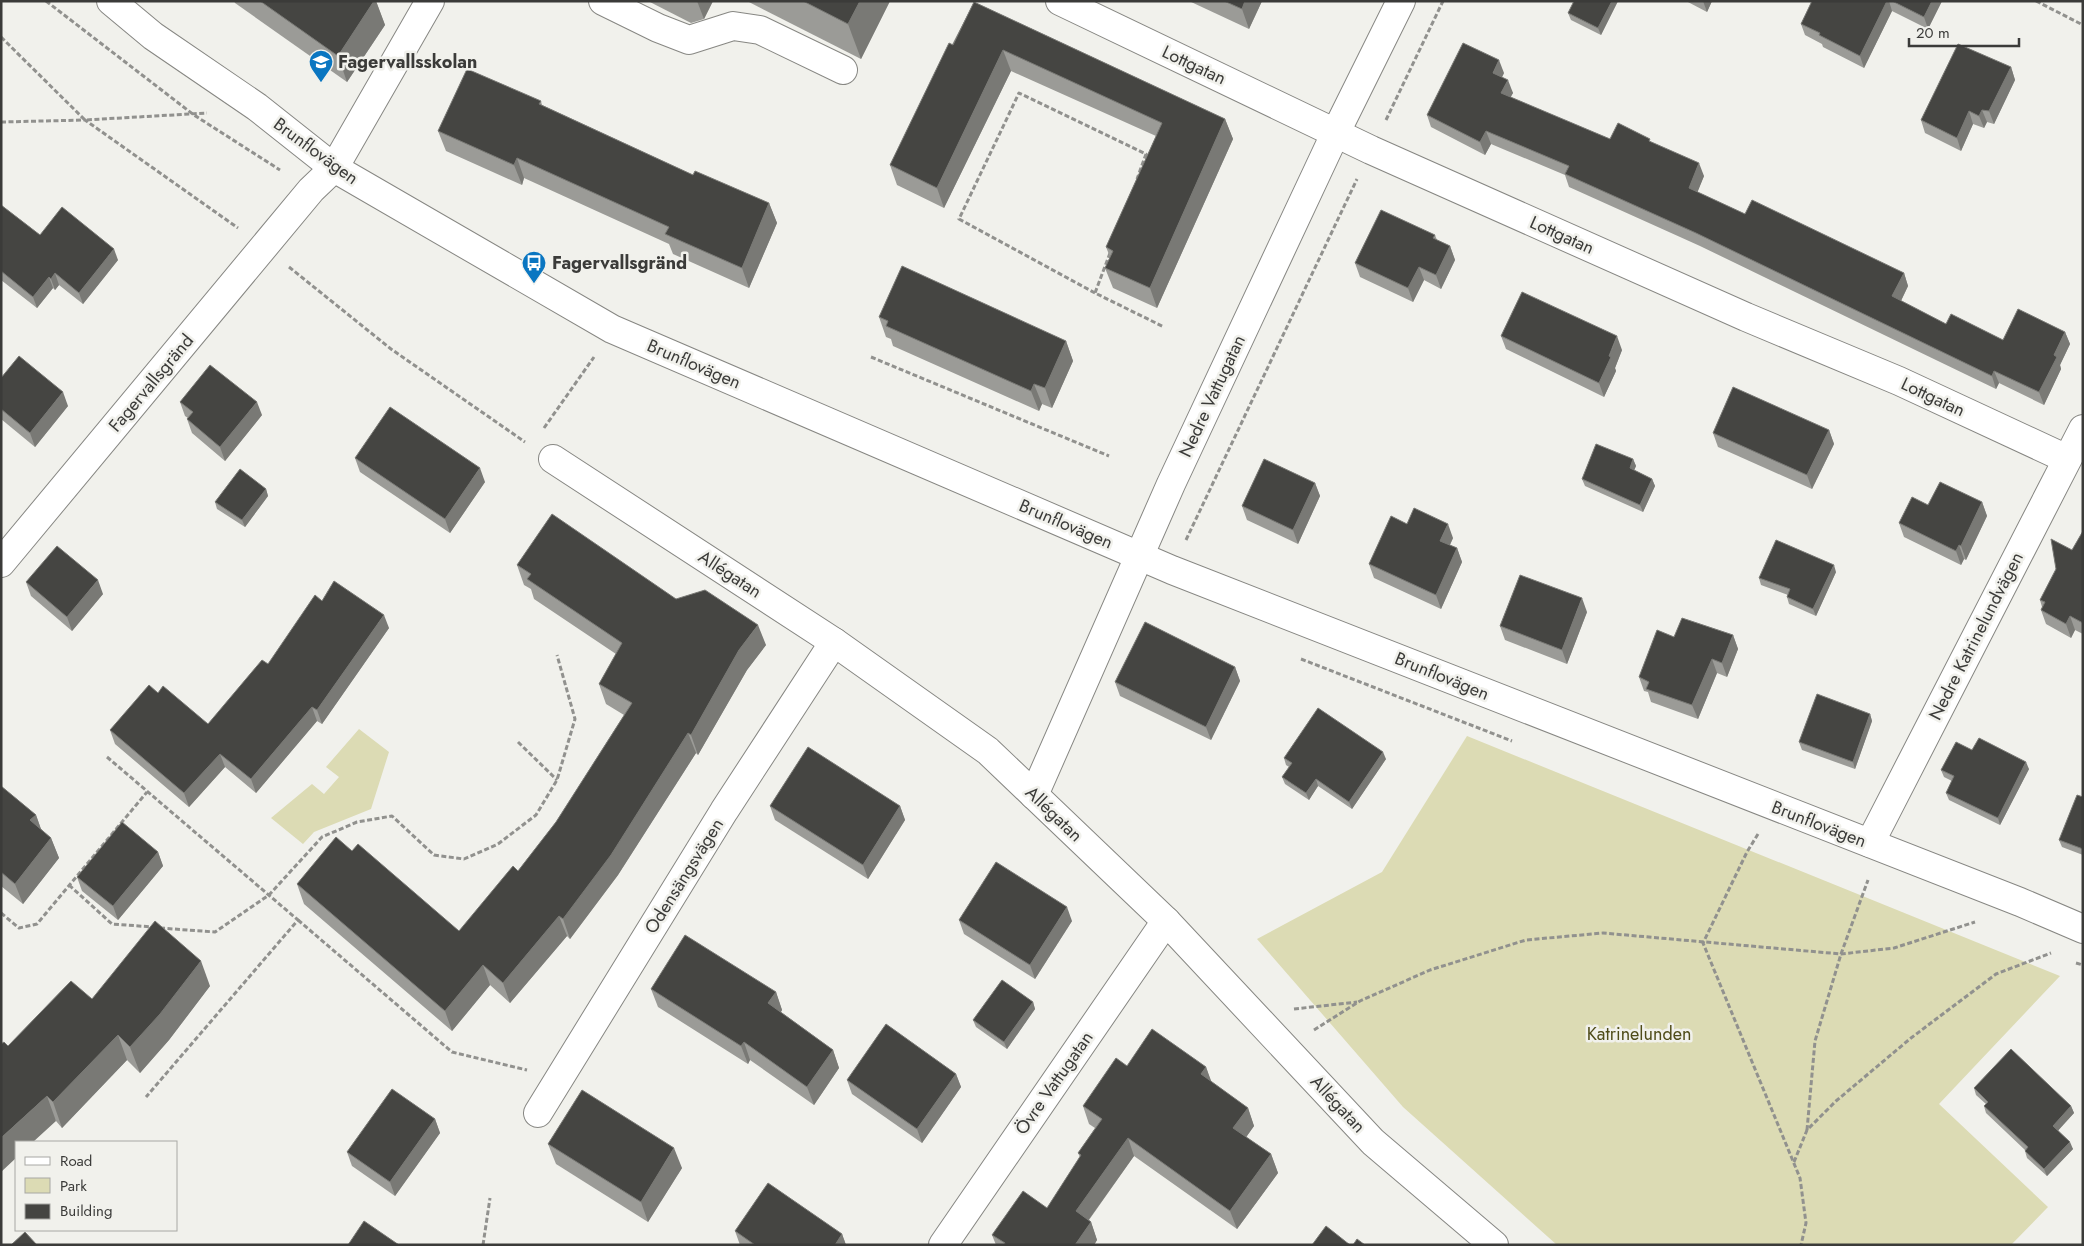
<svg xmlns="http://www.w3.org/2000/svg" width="2084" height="1246" viewBox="0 0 2084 1246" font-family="Jost,sans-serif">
<rect width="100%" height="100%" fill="#f1f1ec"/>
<g fill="#dcdbb4">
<polygon points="359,729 389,752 371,809 314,832 303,844 271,818 312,784 324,794 339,777 326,767"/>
<polygon points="1467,736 2060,976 1939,1104 2048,1207 2011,1245 1557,1245 1403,1107 1257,939 1382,872"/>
</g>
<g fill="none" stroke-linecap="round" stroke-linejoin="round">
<defs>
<g id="minor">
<polyline points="111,1 153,36 257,107 334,168 612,329 1172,570 2020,902 2083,929"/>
<polyline points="603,1 658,28 689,40 733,26 760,30 843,70"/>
<polyline points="1060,1 1371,150 1746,317 1899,381 2067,459"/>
<polyline points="553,459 834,642 988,751 1166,921 1373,1142 1494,1245"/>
<polyline points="1,563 311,190 334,168 430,1"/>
<polyline points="1034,795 1171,484 1336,132 1401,1"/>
<polyline points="1870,843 2083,429"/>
<polyline points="538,1113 724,811 834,642"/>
<polyline points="943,1245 1166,921"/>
</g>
</defs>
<use href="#minor" stroke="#878783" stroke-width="30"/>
<g stroke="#91918e" stroke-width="3" stroke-dasharray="5 2.5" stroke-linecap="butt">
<polyline points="46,1 194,115 280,170"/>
<polyline points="2036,1 2083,25"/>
<polyline points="1,37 85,120 207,113"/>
<polyline points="1386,120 1443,1"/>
<polyline points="1,122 85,120 238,228"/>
<polyline points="1110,253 1095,293 1164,327"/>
<polyline points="289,267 391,349 525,442"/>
<polyline points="1095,293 959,219 1019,93 1146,154 1137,179"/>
<polyline points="871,357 1109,456"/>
<polyline points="544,428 594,357"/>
<polyline points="1186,540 1357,179"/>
<polyline points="1301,659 1512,741"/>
<polyline points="518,742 557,780"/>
<polyline points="107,757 298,920 146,1097"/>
<polyline points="1758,834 1747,852 1703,943 1800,1178 1806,1223 1801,1245"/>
<polyline points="69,885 112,924 153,927"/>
<polyline points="1,913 19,928 37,924 147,792"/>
<polyline points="298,920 452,1052 527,1070"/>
<polyline points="160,928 215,932 269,895 322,837 357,822 392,816 434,855 464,859 498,844 536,815 557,780 575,719 557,655"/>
<polyline points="2076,963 2083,965"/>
<polyline points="1294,1009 1357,1002"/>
<polyline points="1314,1030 1360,1001 1430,970 1526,940 1603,933 1841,954 1894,948 1975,922"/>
<polyline points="1807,1130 1815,1041 1841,954 1868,880"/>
<polyline points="1794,1162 1807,1130 1836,1101 1911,1038 1996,974 2051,953"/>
<polyline points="483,1245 490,1198"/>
</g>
<use href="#minor" stroke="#fff" stroke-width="28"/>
</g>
<g fill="#9b9b97">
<polygon points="234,1 376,1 385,25 347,82 235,3"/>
<polygon points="648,1 713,1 704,19 691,23"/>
<polygon points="747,1 890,1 861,59"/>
<polygon points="1189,1 1262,1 1249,29"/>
<polygon points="1618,1 1601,35 1571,20 1568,13"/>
<polygon points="1686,1 1712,1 1707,12"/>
<polygon points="1812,1 1942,1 1928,29 1892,11 1864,68 1823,47 1822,44 1805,35 1801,24"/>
<polygon points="974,2 1225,119 1233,139 1157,308 1113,288 1105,268 1110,257 1106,247 1156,136 1011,71 944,208 897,185 890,165"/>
<polygon points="2011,67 2015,80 1994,124 1987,122 1984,128 1973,124 1961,151 1925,133 1921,120"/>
<polygon points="1504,73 1502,77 1513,93 1510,97 1610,139 1651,142 1704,176 1697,192 1745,214 1904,273 1908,286 1901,301 1946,324 2003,340 2065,332 2070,344 2060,365 2061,369 2044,405 1999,383 1996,389 1700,246 1569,187 1565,175 1491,144 1485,155 1431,127 1427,115"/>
<polygon points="541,101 542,105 693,175 769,203 777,223 749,288 673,254 669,244 524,178 522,185 446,151 438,131"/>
<polygon points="1,205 40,235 118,260 83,304 59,285 55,290 53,288 37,308 1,280"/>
<polygon points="1435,235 1437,240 1450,246 1455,260 1441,289 1424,280 1413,302 1360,277 1355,263"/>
<polygon points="879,317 1066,341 1073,361 1052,408 1042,404 1039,411 893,346 891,339 886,337"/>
<polygon points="1501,336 1622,350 1615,368 1616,371 1604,397 1506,349"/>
<polygon points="1,378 68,406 35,447 1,419"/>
<polygon points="180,402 262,415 225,461 192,433 187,419 188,418 185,416"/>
<polygon points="1829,430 1834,444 1812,489 1718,447 1713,433"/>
<polygon points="355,458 485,482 450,533 360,472"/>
<polygon points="1633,459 1636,466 1634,470 1652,479 1655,486 1643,512 1585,486 1582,479"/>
<polygon points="1315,483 1320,496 1298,544 1247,520 1242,506"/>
<polygon points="266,489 268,496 245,527 217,509 215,502"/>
<polygon points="1982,502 1987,516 1966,560 1964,559 1961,565 1904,537 1899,523 1928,505"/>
<polygon points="1407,524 1453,538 1450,545 1457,548 1462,562 1441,609 1374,578 1369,564"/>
<polygon points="2083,531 2083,634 2075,630 2071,638 2046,624 2041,610 2042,607 2040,600 2072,550"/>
<polygon points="517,565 676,599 766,645 747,670 698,755 696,753 618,875 570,939 567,936 510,1003 490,985 452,1031 304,904 297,884 352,851 459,931 518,871 556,822 624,715 606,704 599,684 616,654 534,599 531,589 524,585"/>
<polygon points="1836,572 1816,616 1789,604 1787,597 1788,595 1761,585 1759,578"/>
<polygon points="26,582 103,594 72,631 31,596"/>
<polygon points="322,601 389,628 322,724 317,721 256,793 225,767 189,807 115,744 110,730 208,724 268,664"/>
<polygon points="1587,612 1567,664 1505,640 1500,626"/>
<polygon points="1733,635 1738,649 1727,677 1717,673 1698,719 1651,702 1648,692 1644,691 1639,677 1674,637"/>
<polygon points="1235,667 1240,681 1211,740 1120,696 1115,682"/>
<polygon points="1870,714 1872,721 1855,769 1802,750 1799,742"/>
<polygon points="1972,750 2029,769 2000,825 1949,800 1946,793 1952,781 1944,777 1941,770"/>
<polygon points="1284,758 1386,759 1352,809 1318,786 1309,800 1285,784 1282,777 1289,767 1286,765"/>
<polygon points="1,786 36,815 41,829 51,838 59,858 23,904 1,886"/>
<polygon points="2083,797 2083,855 2062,847 2059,840"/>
<polygon points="770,806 900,806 905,820 868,879 775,820"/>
<polygon points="158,852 163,866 118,920 82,891 77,877"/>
<polygon points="959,920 1072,921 1035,979 964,934"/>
<polygon points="210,986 169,1040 140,1073 127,1060 62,1128 56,1121 8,1046 92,999"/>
<polygon points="651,989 776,992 782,1010 781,1012 833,1050 839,1068 814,1105 750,1060 748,1064 658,1007"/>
<polygon points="1033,1002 1035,1009 1007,1049 976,1027 973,1020"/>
<polygon points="1127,1066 1206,1067 1211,1082 1248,1108 1254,1126 1246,1137 1271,1154 1278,1173 1237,1229 1134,1156 1089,1220 1091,1222 1097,1240 1094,1245 996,1245 992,1235 1047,1208 1080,1157 1078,1153 1095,1128 1089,1124 1083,1106"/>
<polygon points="956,1074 961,1087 922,1143 852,1094 847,1080"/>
<polygon points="1974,1088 2071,1106 2074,1113 2058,1130 2073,1149 2047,1176 2027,1158 2025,1151 2025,1150 1986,1113 1984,1106 1986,1104 1976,1095"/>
<polygon points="435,1119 440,1133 395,1196 352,1166 347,1152"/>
<polygon points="548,1144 682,1168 648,1222 556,1164"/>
<polygon points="735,1231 842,1234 846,1245 740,1245"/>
</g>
<g fill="#797975">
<polygon points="374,1 376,1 385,25 347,82 338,56"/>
<polygon points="697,1 713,1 704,19"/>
<polygon points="860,1 890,1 861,59 848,24"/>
<polygon points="1245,1 1262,1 1249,29 1242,9"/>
<polygon points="1612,1 1618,1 1601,35 1598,28"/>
<polygon points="1703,1 1712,1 1707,12"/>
<polygon points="1887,1 1889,1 1892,11 1864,68 1860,56"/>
<polygon points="1932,1 1942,1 1928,29 1924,17"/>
<polygon points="1003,50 1011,71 944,208 937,188"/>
<polygon points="1499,60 1504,73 1498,85 1493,73"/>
<polygon points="2011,67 2015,80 1994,124 1989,111"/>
<polygon points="1508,80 1513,93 1506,106 1501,93"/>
<polygon points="1982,110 1987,122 1984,128 1979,116"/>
<polygon points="1969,111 1973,124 1961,151 1957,138"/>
<polygon points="1225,119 1233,139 1157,308 1150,288"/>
<polygon points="1486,131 1491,144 1485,155 1480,142"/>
<polygon points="517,158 524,178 522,185 514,165"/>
<polygon points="1699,163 1704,176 1694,201 1689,188"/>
<polygon points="769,203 777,223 749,288 742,268"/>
<polygon points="1450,246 1455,260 1441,289 1436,275"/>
<polygon points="114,249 118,260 83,304 79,293"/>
<polygon points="1419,267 1424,280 1413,302 1408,288"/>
<polygon points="55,273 59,285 55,290 51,279"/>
<polygon points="1904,273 1908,286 1897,309 1892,296"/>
<polygon points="49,277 53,288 37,308 33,297"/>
<polygon points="2065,332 2070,344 2060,365 2061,369 2044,405 2039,392 2054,355"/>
<polygon points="1617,336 1622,350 1615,368 1616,371 1604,397 1599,383"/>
<polygon points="1066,341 1073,361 1052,408 1045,388"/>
<polygon points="1994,371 1999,383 1996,389 1992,376"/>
<polygon points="1034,384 1042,404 1039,411 1031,391"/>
<polygon points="63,392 68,406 35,447 30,433"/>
<polygon points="257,402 262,415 225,461 220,447"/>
<polygon points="1829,430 1834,444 1812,489 1807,475"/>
<polygon points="1633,459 1636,466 1632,475 1630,468"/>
<polygon points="480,468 485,482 450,533 445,519"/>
<polygon points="1652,479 1655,486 1643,512 1640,505"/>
<polygon points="1315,483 1320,496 1298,544 1293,530"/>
<polygon points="266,489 268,496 245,527 242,520"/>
<polygon points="1982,502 1987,516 1966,560 1961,546"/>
<polygon points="1448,524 1453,538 1445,555 1440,541"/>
<polygon points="1959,545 1964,559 1961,565 1956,551"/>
<polygon points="1457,548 1462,562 1441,609 1436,595"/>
<polygon points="1834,565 1836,572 1816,616 1813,609"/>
<polygon points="98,580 103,594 72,631 67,617"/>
<polygon points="1582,598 1587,612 1567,664 1562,650"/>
<polygon points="384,615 389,628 322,724 317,710"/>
<polygon points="2070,616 2075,630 2071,638 2066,624"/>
<polygon points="758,625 766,645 747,670 698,755 691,735 739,650"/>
<polygon points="1733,635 1738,649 1727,677 1722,663"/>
<polygon points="1712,659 1717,673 1698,719 1692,705"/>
<polygon points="1235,667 1240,681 1211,740 1206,727"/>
<polygon points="312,707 317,721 256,793 251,779"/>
<polygon points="1870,714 1872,721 1855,769 1853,762"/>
<polygon points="688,733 696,753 618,875 570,939 563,919"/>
<polygon points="1383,752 1386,759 1352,809 1349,802"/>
<polygon points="220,754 225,767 189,807 184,793"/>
<polygon points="2026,762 2029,769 2000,825 1998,818"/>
<polygon points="1316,779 1318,786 1309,800 1306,793"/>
<polygon points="900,806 905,820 868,879 863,865"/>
<polygon points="36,815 43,835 30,820"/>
<polygon points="51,838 59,858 23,904 15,884"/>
<polygon points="158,852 163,866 118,920 113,906"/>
<polygon points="1067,907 1072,921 1035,979 1030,965"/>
<polygon points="559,916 567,936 510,1003 503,983"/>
<polygon points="201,961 210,986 169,1040 140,1073 130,1047"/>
<polygon points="483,965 490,985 452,1031 445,1011"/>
<polygon points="776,992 782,1010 775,1021 768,1003"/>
<polygon points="1033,1002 1035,1009 1007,1049 1004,1042"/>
<polygon points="118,1035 127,1060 62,1128 53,1102"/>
<polygon points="744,1042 750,1060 748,1064 741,1046"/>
<polygon points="833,1050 839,1068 814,1105 807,1087"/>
<polygon points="1206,1067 1213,1086 1201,1074"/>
<polygon points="956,1074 961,1087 922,1143 917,1129"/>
<polygon points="47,1096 56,1121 33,1142 16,1142 16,1158 1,1172 1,1138"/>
<polygon points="2071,1106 2074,1113 2056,1133 2053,1126"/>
<polygon points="1248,1108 1254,1126 1240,1146 1233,1128"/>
<polygon points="435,1119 440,1133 395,1196 390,1182"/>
<polygon points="1128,1138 1134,1156 1082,1229 1076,1211"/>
<polygon points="2070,1142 2073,1149 2047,1176 2044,1169"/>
<polygon points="674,1148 682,1168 648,1222 641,1202"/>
<polygon points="1271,1154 1278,1173 1237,1229 1230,1211"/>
<polygon points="1091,1222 1097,1240 1094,1245 1075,1245"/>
<polygon points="842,1234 846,1245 835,1245"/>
</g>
<g fill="#454542" stroke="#797975">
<polygon points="260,1 374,1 338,56"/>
<polygon points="803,1 860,1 848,24"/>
<polygon points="1224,1 1245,1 1242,9"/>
<polygon points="1574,1 1612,1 1598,28 1568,13"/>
<polygon points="1812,1 1887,1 1860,56 1819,35 1820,33 1801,24"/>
<polygon points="1892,1 1932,1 1924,17"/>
<polygon points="974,2 1225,119 1150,288 1105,268 1113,251 1106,247 1162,123 1003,50 937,188 890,165 949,43 953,45"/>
<polygon points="1463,43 1499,60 1493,73 1508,80 1501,93 1610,139 1618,123 1650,139 1649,141 1699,163 1689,188 1745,214 1752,200 1904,273 1892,296 1946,324 1951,314 2003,340 2018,309 2065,332 2054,355 2057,357 2039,392 1994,371 1992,376 1696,233 1565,174 1569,166 1486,131 1480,142 1427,115"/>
<polygon points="1958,44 2011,67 1989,111 1982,110 1979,116 1969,111 1957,138 1921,120"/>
<polygon points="467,69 541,101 539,104 693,175 695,171 769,203 742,268 665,234 669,227 517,158 514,165 438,131"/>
<polygon points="1,205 40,235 62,207 114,249 79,293 55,273 51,279 49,277 33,297 1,271"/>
<polygon points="1381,210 1435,235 1433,238 1450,246 1436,275 1419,267 1408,288 1355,263"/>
<polygon points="902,266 1066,341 1045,388 1034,384 1031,391 886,326 888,321 879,317"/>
<polygon points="1522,292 1617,336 1609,356 1611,357 1599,383 1501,336"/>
<polygon points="19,356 63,392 30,433 1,409 1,378"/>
<polygon points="210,365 257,402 220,447 187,419 193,412 180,402"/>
<polygon points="1733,387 1829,430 1807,475 1713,433"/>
<polygon points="390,407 480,468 445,519 355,458"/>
<polygon points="1596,444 1633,459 1630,468 1652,479 1640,505 1582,479"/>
<polygon points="1264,459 1315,483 1293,530 1242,506"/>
<polygon points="240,469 266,489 242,520 215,502"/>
<polygon points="1940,482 1982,502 1961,546 1959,545 1956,551 1899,523 1912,497 1928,505"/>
<polygon points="1414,508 1448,524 1440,541 1457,548 1436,595 1369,564 1391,516 1407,524"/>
<polygon points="552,514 676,599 705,590 758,625 739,650 691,735 688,733 611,855 563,919 559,916 503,983 483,965 445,1011 297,884 336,837 352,851 358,844 459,931 513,866 518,871 556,822 632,703 599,684 622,643 527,579 531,574 517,565"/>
<polygon points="2083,531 2083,623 2070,616 2066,624 2041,610 2045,602 2040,600 2056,569 2051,539 2072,550"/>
<polygon points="1776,540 1834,565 1813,609 1787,597 1790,589 1759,578"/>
<polygon points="57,546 98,580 67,617 26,582"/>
<polygon points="1520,575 1582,598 1562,650 1500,626"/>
<polygon points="334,581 384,615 317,710 312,707 251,779 220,754 184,793 110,730 149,685 158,693 163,686 208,724 262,660 268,664 315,595 322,601"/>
<polygon points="1682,618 1733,635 1722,663 1712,659 1692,705 1646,689 1649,682 1639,677 1657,630 1674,637"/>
<polygon points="1145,622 1235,667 1206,727 1115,682"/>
<polygon points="1817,694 1870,714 1853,762 1799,742"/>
<polygon points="1318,708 1383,752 1349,802 1316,779 1306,793 1282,777 1292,763 1284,758"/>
<polygon points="1979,738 2026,762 1998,818 1946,793 1954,776 1941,770 1956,742 1972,750"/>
<polygon points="808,747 900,806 863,865 770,806"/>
<polygon points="1,786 36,815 30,820 51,838 15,884 1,872"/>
<polygon points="2077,795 2083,797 2083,849 2059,840"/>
<polygon points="122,822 158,852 113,906 77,877"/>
<polygon points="996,862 1067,907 1030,965 959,920"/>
<polygon points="155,921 201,961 160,1014 130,1047 118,1035 53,1102 47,1096 1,1138 1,1044 4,1042 8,1046 71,981 92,999"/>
<polygon points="685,935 776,992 768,1003 833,1050 807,1087 744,1042 741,1046 651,989"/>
<polygon points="1002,980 1033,1002 1004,1042 973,1020"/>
<polygon points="886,1024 956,1074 917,1129 847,1080"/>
<polygon points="1152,1029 1206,1067 1201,1074 1248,1108 1233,1128 1271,1154 1230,1211 1128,1138 1076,1211 1091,1222 1075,1245 1004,1245 1005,1243 992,1235 1023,1191 1047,1208 1081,1155 1078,1153 1102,1119 1083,1106 1116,1058 1127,1066"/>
<polygon points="2011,1049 2071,1106 2053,1126 2070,1142 2044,1169 2025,1151 2028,1147 1984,1106 1988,1102 1974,1088"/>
<polygon points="392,1089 435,1119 390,1182 347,1152"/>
<polygon points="582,1090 674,1148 641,1202 548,1144"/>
<polygon points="768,1183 842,1234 835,1245 755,1245 735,1231"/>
<polygon points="364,1221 399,1245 348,1245"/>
<polygon points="1326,1226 1350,1245 1312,1245"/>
<polygon points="25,1232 37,1245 11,1245"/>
<polygon points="1357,1239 1365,1245 1353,1245"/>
</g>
<defs>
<symbol id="school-pin" viewBox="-11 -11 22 30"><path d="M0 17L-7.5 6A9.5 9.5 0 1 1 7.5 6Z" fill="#0a76c1" stroke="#f1f1ec"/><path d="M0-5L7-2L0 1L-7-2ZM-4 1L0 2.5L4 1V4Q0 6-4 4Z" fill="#fff"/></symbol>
<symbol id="bus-pin" viewBox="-11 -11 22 30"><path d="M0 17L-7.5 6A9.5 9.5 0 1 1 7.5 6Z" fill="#0a76c1" stroke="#f1f1ec"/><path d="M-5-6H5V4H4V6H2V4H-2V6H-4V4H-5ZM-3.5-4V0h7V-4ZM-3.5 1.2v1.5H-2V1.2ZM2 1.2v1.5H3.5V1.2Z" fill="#fff"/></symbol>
</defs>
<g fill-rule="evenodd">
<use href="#school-pin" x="307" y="48" width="28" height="38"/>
<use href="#bus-pin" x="520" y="249" width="28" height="38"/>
</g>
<g text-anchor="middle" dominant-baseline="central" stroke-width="5" stroke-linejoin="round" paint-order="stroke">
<g font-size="18" font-weight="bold" fill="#3b3b39" stroke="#f1f1ec" text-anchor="start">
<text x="338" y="62">Fagervallsskolan</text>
<text x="552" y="263">Fagervallsgränd</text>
</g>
<g font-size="18" fill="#3b3b39" stroke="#f1f1ec">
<text transform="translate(1194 65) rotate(25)">Lottgatan</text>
<text transform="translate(316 151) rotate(36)">Brunflovägen</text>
<text transform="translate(1562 235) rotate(24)">Lottgatan</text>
<text transform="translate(694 364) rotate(23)">Brunflovägen</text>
<text transform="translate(151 383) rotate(-50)">Fagervallsgränd</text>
<text transform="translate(1212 396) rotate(-65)">Nedre Vattugatan</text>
<text transform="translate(1933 397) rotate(25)">Lottgatan</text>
<text transform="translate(1066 524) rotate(23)">Brunflovägen</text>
<text transform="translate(730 574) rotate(33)">Allégatan</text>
<text transform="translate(1976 636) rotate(-63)">Nedre Katrinelundvägen</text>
<text transform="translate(1442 676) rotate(22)">Brunflovägen</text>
<text transform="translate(1054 814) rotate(44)">Allégatan</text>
<text transform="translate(1819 824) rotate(21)">Brunflovägen</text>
<text transform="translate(684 876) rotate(-58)">Odensängsvägen</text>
<text transform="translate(1054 1083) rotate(-55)">Övre Vattugatan</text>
<text transform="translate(1338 1104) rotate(47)">Allégatan</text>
</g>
<g font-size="18" fill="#4e4b18" stroke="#f1f1ec">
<text x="1639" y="1034">Katrinelunden</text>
</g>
</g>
<rect width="2084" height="1246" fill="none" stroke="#3b3b39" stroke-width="5"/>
<rect x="15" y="1141" width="162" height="90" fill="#f1f1ec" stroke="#a8a8a4"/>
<rect x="25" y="1157" width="25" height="8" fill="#ffffff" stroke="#a8a8a4"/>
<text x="60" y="1166" font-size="15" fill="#3b3b39">Road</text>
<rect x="25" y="1178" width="25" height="15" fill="#dcdbb4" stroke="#a8a8a4"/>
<text x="60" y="1191" font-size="15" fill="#3b3b39">Park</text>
<rect x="25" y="1204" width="25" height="15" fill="#454542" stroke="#a8a8a4"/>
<text x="60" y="1216" font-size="15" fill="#3b3b39">Building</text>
<path d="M1909 38v8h110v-8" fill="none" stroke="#3b3b39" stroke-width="2.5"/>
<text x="1916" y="38" font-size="15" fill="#3b3b39" stroke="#f1f1ec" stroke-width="4" paint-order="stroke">20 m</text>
</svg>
